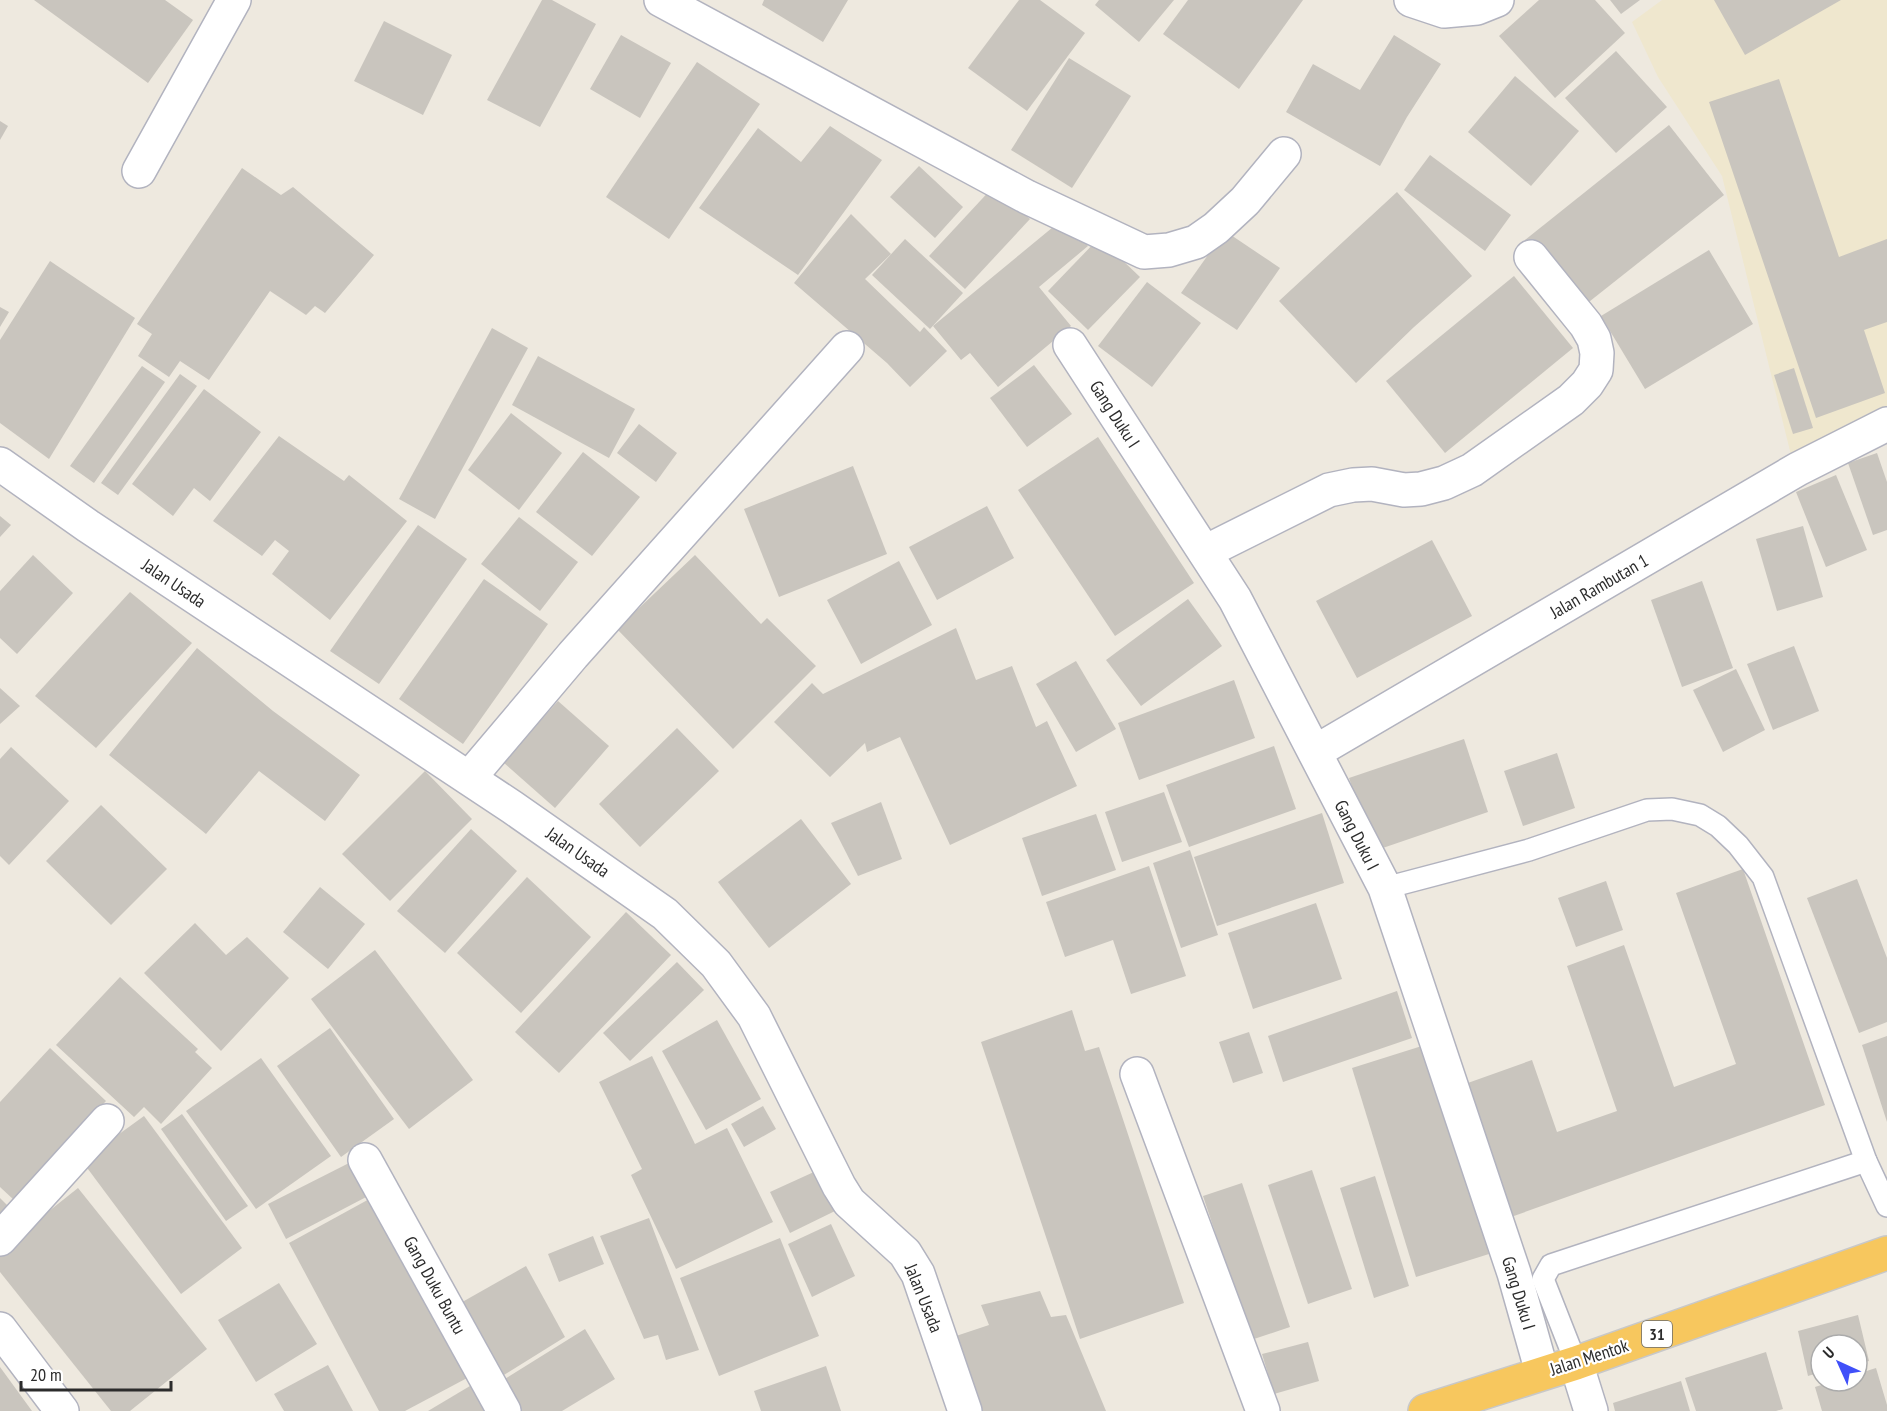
<svg xmlns="http://www.w3.org/2000/svg" width="1887" height="1411" viewBox="0 0 1887 1411" font-family="'PT Sans Narrow',sans-serif">
<rect width="100%" height="100%" fill="#eee9df"/>
<polygon fill="#efe7ce" points="1662,0 1887,0 1887,410 1792,459 1722,176 1658,77 1632,22"/>
<g fill="#c9c5be">
<polygon points="34,0 165,0 193,20 148,83"/>
<polygon points="542,0 552,0 596,24 540,127 487,100"/>
<polygon points="764,0 848,0 823,42 762,5"/>
<polygon points="1019,0 1040,0 1085,33 1027,111 968,68"/>
<polygon points="1099,0 1174,0 1139,42 1095,5"/>
<polygon points="1188,0 1303,0 1239,89 1163,34"/>
<polygon points="1539,0 1595,0 1625,33 1555,98 1499,36"/>
<polygon points="1610,0 1640,0 1621,14"/>
<polygon points="1714,0 1841,0 1745,55"/>
<polygon points="384,21 452,55 423,115 354,81"/>
<polygon points="621,35 671,63 640,118 590,89"/>
<polygon points="1394,35 1441,64 1407,117 1380,166 1286,112 1313,64 1360,90"/>
<polygon points="1616,51 1667,107 1616,153 1565,98"/>
<polygon points="1069,58 1131,96 1072,188 1011,150"/>
<polygon points="697,62 760,104 669,239 606,197"/>
<polygon points="1515,76 1579,131 1531,186 1468,132"/>
<polygon points="1779,79 1839,257 1887,239 1887,322 1864,330 1885,393 1816,418 1709,102"/>
<polygon points="0,121 8,126 0,140"/>
<polygon points="1669,125 1724,195 1580,309 1525,240"/>
<polygon points="830,126 882,160 798,275 699,208 758,128 801,162"/>
<polygon points="1430,155 1511,215 1485,251 1404,190"/>
<polygon points="919,166 963,207 935,238 890,197"/>
<polygon points="242,168 281,195 293,187 374,255 325,313 315,306 306,315 270,291 209,380 180,361 169,377 138,356 152,334 137,324"/>
<polygon points="994,186 1030,219 965,289 929,256"/>
<polygon points="1397,192 1472,276 1414,327 1356,383 1279,301"/>
<polygon points="851,214 891,254 865,279 920,332 924,327 947,351 910,387 887,363 794,283"/>
<polygon points="1064,218 1088,246 1039,287 1071,326 998,387 970,353 961,360 933,326"/>
<polygon points="1225,231 1280,268 1237,330 1181,293"/>
<polygon points="1099,238 1140,277 1088,330 1048,291"/>
<polygon points="905,239 963,293 930,329 872,275"/>
<polygon points="1709,250 1753,324 1645,389 1601,316"/>
<polygon points="50,261 135,318 49,459 0,423 0,340"/>
<polygon points="1514,276 1573,348 1445,453 1386,381"/>
<polygon points="1147,282 1201,323 1152,387 1098,346"/>
<polygon points="0,307 9,312 0,327"/>
<polygon points="492,328 528,348 435,519 399,499"/>
<polygon points="538,356 635,409 609,458 512,405"/>
<polygon points="1034,365 1072,414 1027,447 990,398"/>
<polygon points="142,366 165,382 94,483 70,466"/>
<polygon points="1794,368 1813,428 1793,434 1774,375"/>
<polygon points="180,374 197,386 118,495 101,483"/>
<polygon points="204,389 261,432 210,501 194,488 173,516 132,484"/>
<polygon points="511,413 562,453 519,510 468,470"/>
<polygon points="639,424 677,453 656,482 617,453"/>
<polygon points="279,436 344,481 349,475 407,521 330,620 272,574 289,551 275,540 262,556 213,521"/>
<polygon points="1098,437 1194,583 1115,636 1018,490"/>
<polygon points="583,452 640,497 592,556 536,512"/>
<polygon points="1877,453 1887,482 1887,530 1873,535 1848,463"/>
<polygon points="853,466 887,554 779,597 744,509"/>
<polygon points="1836,475 1867,550 1826,567 1796,492"/>
<polygon points="987,506 1014,558 937,600 909,547"/>
<polygon points="0,516 11,525 0,537"/>
<polygon points="519,517 578,562 540,611 481,564"/>
<polygon points="418,525 467,559 379,684 330,651"/>
<polygon points="1803,526 1823,597 1777,611 1756,539"/>
<polygon points="1432,540 1472,616 1357,678 1316,601"/>
<polygon points="33,555 73,593 17,654 0,638 0,591"/>
<polygon points="695,555 761,624 767,618 816,666 733,749 617,629"/>
<polygon points="899,561 932,625 861,664 827,600"/>
<polygon points="484,579 548,624 463,744 399,699"/>
<polygon points="1702,581 1733,668 1682,687 1651,600"/>
<polygon points="130,592 192,643 96,748 35,696"/>
<polygon points="1188,599 1222,646 1141,706 1106,660"/>
<polygon points="956,628 976,680 1012,666 1036,727 1047,721 1077,786 950,845 900,737 867,752 865,743 830,777 774,722 812,683 823,694"/>
<polygon points="1794,646 1819,711 1773,730 1747,664"/>
<polygon points="197,648 273,711 360,775 325,821 259,771 206,834 109,755"/>
<polygon points="1076,661 1116,729 1076,752 1036,684"/>
<polygon points="1736,669 1765,730 1723,752 1693,690"/>
<polygon points="1234,680 1255,738 1139,780 1118,723"/>
<polygon points="0,688 20,706 0,724"/>
<polygon points="558,701 609,746 555,808 503,762"/>
<polygon points="677,728 719,771 640,847 599,804"/>
<polygon points="1464,739 1488,812 1374,851 1349,778"/>
<polygon points="1274,746 1296,809 1189,847 1166,785"/>
<polygon points="11,747 69,801 9,865 0,856 0,759"/>
<polygon points="1557,753 1575,808 1523,826 1504,771"/>
<polygon points="425,771 472,819 390,901 342,854"/>
<polygon points="1164,792 1182,842 1122,862 1105,812"/>
<polygon points="881,802 902,859 858,876 831,823"/>
<polygon points="101,805 167,869 111,925 46,861"/>
<polygon points="1322,813 1344,883 1217,926 1194,857"/>
<polygon points="1096,814 1116,870 1042,896 1022,838"/>
<polygon points="801,819 851,884 769,948 718,882"/>
<polygon points="471,829 517,871 445,953 397,911"/>
<polygon points="1190,850 1218,935 1181,948 1153,863"/>
<polygon points="1149,866 1186,976 1131,994 1113,940 1065,957 1046,902"/>
<polygon points="1743,869 1825,1105 1511,1217 1465,1084 1532,1060 1557,1132 1617,1111 1567,966 1624,945 1674,1087 1736,1064 1676,893"/>
<polygon points="527,877 591,937 521,1013 457,953"/>
<polygon points="1857,879 1887,958 1887,1022 1859,1033 1807,898"/>
<polygon points="1606,881 1623,930 1576,947 1558,898"/>
<polygon points="320,887 365,924 328,969 283,932"/>
<polygon points="1316,903 1342,979 1253,1009 1228,933"/>
<polygon points="626,912 671,955 559,1073 515,1032"/>
<polygon points="195,923 226,955 247,937 289,978 221,1051 144,973"/>
<polygon points="375,950 473,1080 409,1129 311,999"/>
<polygon points="677,962 704,990 630,1061 603,1033"/>
<polygon points="120,977 198,1049 195,1052 212,1068 161,1124 144,1107 134,1117 56,1045"/>
<polygon points="1397,991 1412,1038 1283,1082 1268,1036"/>
<polygon points="1072,1010 1085,1051 1099,1047 1184,1303 1080,1339 981,1042"/>
<polygon points="717,1020 761,1099 706,1130 662,1051"/>
<polygon points="330,1028 394,1119 341,1157 277,1066"/>
<polygon points="1249,1032 1263,1073 1233,1083 1219,1042"/>
<polygon points="1887,1036 1887,1122 1862,1045"/>
<polygon points="1425,1045 1489,1254 1416,1277 1352,1068"/>
<polygon points="50,1048 106,1101 14,1200 0,1187 0,1102"/>
<polygon points="652,1056 695,1144 727,1128 773,1222 676,1269 631,1175 642,1169 599,1082"/>
<polygon points="261,1058 331,1156 256,1209 186,1111"/>
<polygon points="763,1106 776,1129 744,1147 731,1124"/>
<polygon points="182,1114 248,1206 226,1221 161,1129"/>
<polygon points="144,1116 242,1248 181,1294 82,1161"/>
<polygon points="353,1161 370,1195 286,1239 268,1204"/>
<polygon points="1312,1170 1352,1289 1308,1304 1268,1185"/>
<polygon points="816,1171 835,1211 790,1233 770,1192"/>
<polygon points="1375,1176 1409,1286 1374,1298 1340,1188"/>
<polygon points="1242,1183 1290,1327 1251,1340 1203,1196"/>
<polygon points="78,1188 207,1349 130,1411 111,1411 0,1272 0,1250"/>
<polygon points="373,1197 469,1377 405,1411 379,1411 289,1243"/>
<polygon points="0,1198 10,1208 0,1218"/>
<polygon points="649,1218 699,1350 666,1360 658,1335 644,1339 600,1236"/>
<polygon points="831,1224 855,1276 812,1297 788,1244"/>
<polygon points="593,1236 604,1264 559,1282 548,1254"/>
<polygon points="780,1238 819,1336 719,1376 680,1278"/>
<polygon points="526,1266 565,1337 499,1378 457,1305"/>
<polygon points="279,1283 317,1344 256,1382 218,1320"/>
<polygon points="1040,1291 1051,1317 1066,1315 1106,1411 974,1411 950,1338 989,1325 981,1305"/>
<polygon points="1858,1315 1869,1361 1857,1364 1857,1345 1821,1345 1821,1372 1808,1376 1798,1331"/>
<polygon points="585,1329 615,1379 562,1411 517,1411 500,1382"/>
<polygon points="1308,1342 1319,1381 1274,1394 1262,1354"/>
<polygon points="1766,1352 1783,1409 1776,1411 1696,1411 1685,1378"/>
<polygon points="328,1365 353,1411 284,1411 274,1394"/>
<polygon points="826,1366 841,1411 761,1411 754,1391"/>
<polygon points="0,1367 32,1411 0,1411"/>
<polygon points="1876,1368 1887,1405 1887,1411 1822,1411 1815,1387 1834,1381 1857,1381 1857,1374"/>
<polygon points="1681,1381 1690,1411 1615,1411 1613,1403"/>
<polygon points="475,1383 492,1411 428,1411"/>
</g>
<g fill="none" stroke-linecap="round" stroke-linejoin="round">
<defs>
<g id="service">
<polyline points="1385,888 1529,850 1647,810 1672,809 1700,815 1718,826 1738,845 1763,877 1866,1161 1551,1265 1543,1279 1576,1363"/>
<polyline points="1866,1161 1887,1206"/>
</g>
<g id="minor">
<polyline points="661,0 1027,197 1144,252 1169,250 1196,242 1216,228 1245,201 1284,154"/>
<polyline points="1411,0 1444,11 1477,8 1497,0"/>
<polyline points="139,171 234,0"/>
<polyline points="1070,345 1235,599 1385,888 1514,1273 1542,1372"/>
<polyline points="0,464 88,526 512,807 665,914 716,964 754,1016 839,1186 849,1202 905,1253 918,1274 965,1411"/>
<polyline points="1205,552 1329,490 1353,485 1372,484 1404,490 1421,489 1444,483 1472,470 1571,400 1587,384 1596,370 1597,353 1594,339 1586,325 1531,257"/>
<polyline points="1315,752 1798,469 1887,424"/>
<polyline points="469,778 573,655 847,348"/>
<polyline points="1137,1074 1263,1411"/>
<polyline points="365,1160 504,1411"/>
<polyline points="0,1239 107,1121"/>
<polyline points="0,1329 62,1411"/>
<polyline points="1576,1363 1591,1411"/>
</g>
<polyline id="trunk" points="1425,1411 1576,1363 1887,1253"/>
</defs>
<use href="#service" stroke="#b2b3bf" stroke-width="24"/>
<use href="#minor" stroke="#b2b3bf" stroke-width="36"/>
<use href="#trunk" stroke="#c8c8c8" stroke-width="36"/>
<use href="#service" stroke="#fff" stroke-width="21"/>
<use href="#minor" stroke="#fff" stroke-width="33"/>
<use href="#trunk" stroke="#f7c75e" stroke-width="33"/>
</g>
<g text-anchor="middle" dominant-baseline="central" stroke-width="4.5" stroke-linejoin="round" paint-order="stroke">
<rect fill="#fff" stroke="#6b6b6b" stroke-width="1.5" x="1642" y="1321" width="30" height="26" rx="4.5"/>
<g font-size="16" font-weight="bold" fill="#2c2c2c">
<text x="1657" y="1334">31</text>
</g>
<g font-size="18" fill="#2c2c2c" stroke="#fff">
<text transform="translate(1115 414) rotate(57)">Gang Duku I</text>
<text transform="translate(174 583) rotate(34)">Jalan Usada</text>
<text transform="translate(1599 586) rotate(-30)">Jalan Rambutan 1</text>
<text transform="translate(1357 835) rotate(63)">Gang Duku I</text>
<text transform="translate(578 852) rotate(35)">Jalan Usada</text>
<text transform="translate(435 1285) rotate(61)">Gang Duku Buntu</text>
<text transform="translate(1519 1293) rotate(73)">Gang Duku I</text>
<text transform="translate(924 1298) rotate(68)">Jalan Usada</text>
<text transform="translate(1589 1357) rotate(-18)">Jalan Mentok</text>
</g>
</g>
<g transform="translate(1839 1363) rotate(315)"><circle r="28" fill="#ffffff" stroke="#ababab" stroke-width="1.5"/>
<path d="M0-4.5L10 22L0 15L-10 22Z" fill="#4050f9"/>
<text y="-9" font-size="16" font-weight="bold" text-anchor="middle" fill="#2c2c2c">U</text>
</g>
<path d="M21 1381v9h150v-9" fill="none" stroke="#2c2c2c" stroke-width="3"/>
<text x="30" y="1381" font-size="18" fill="#2c2c2c" stroke="#ffffff" stroke-width="4.5" paint-order="stroke">20 m</text>
</svg>
